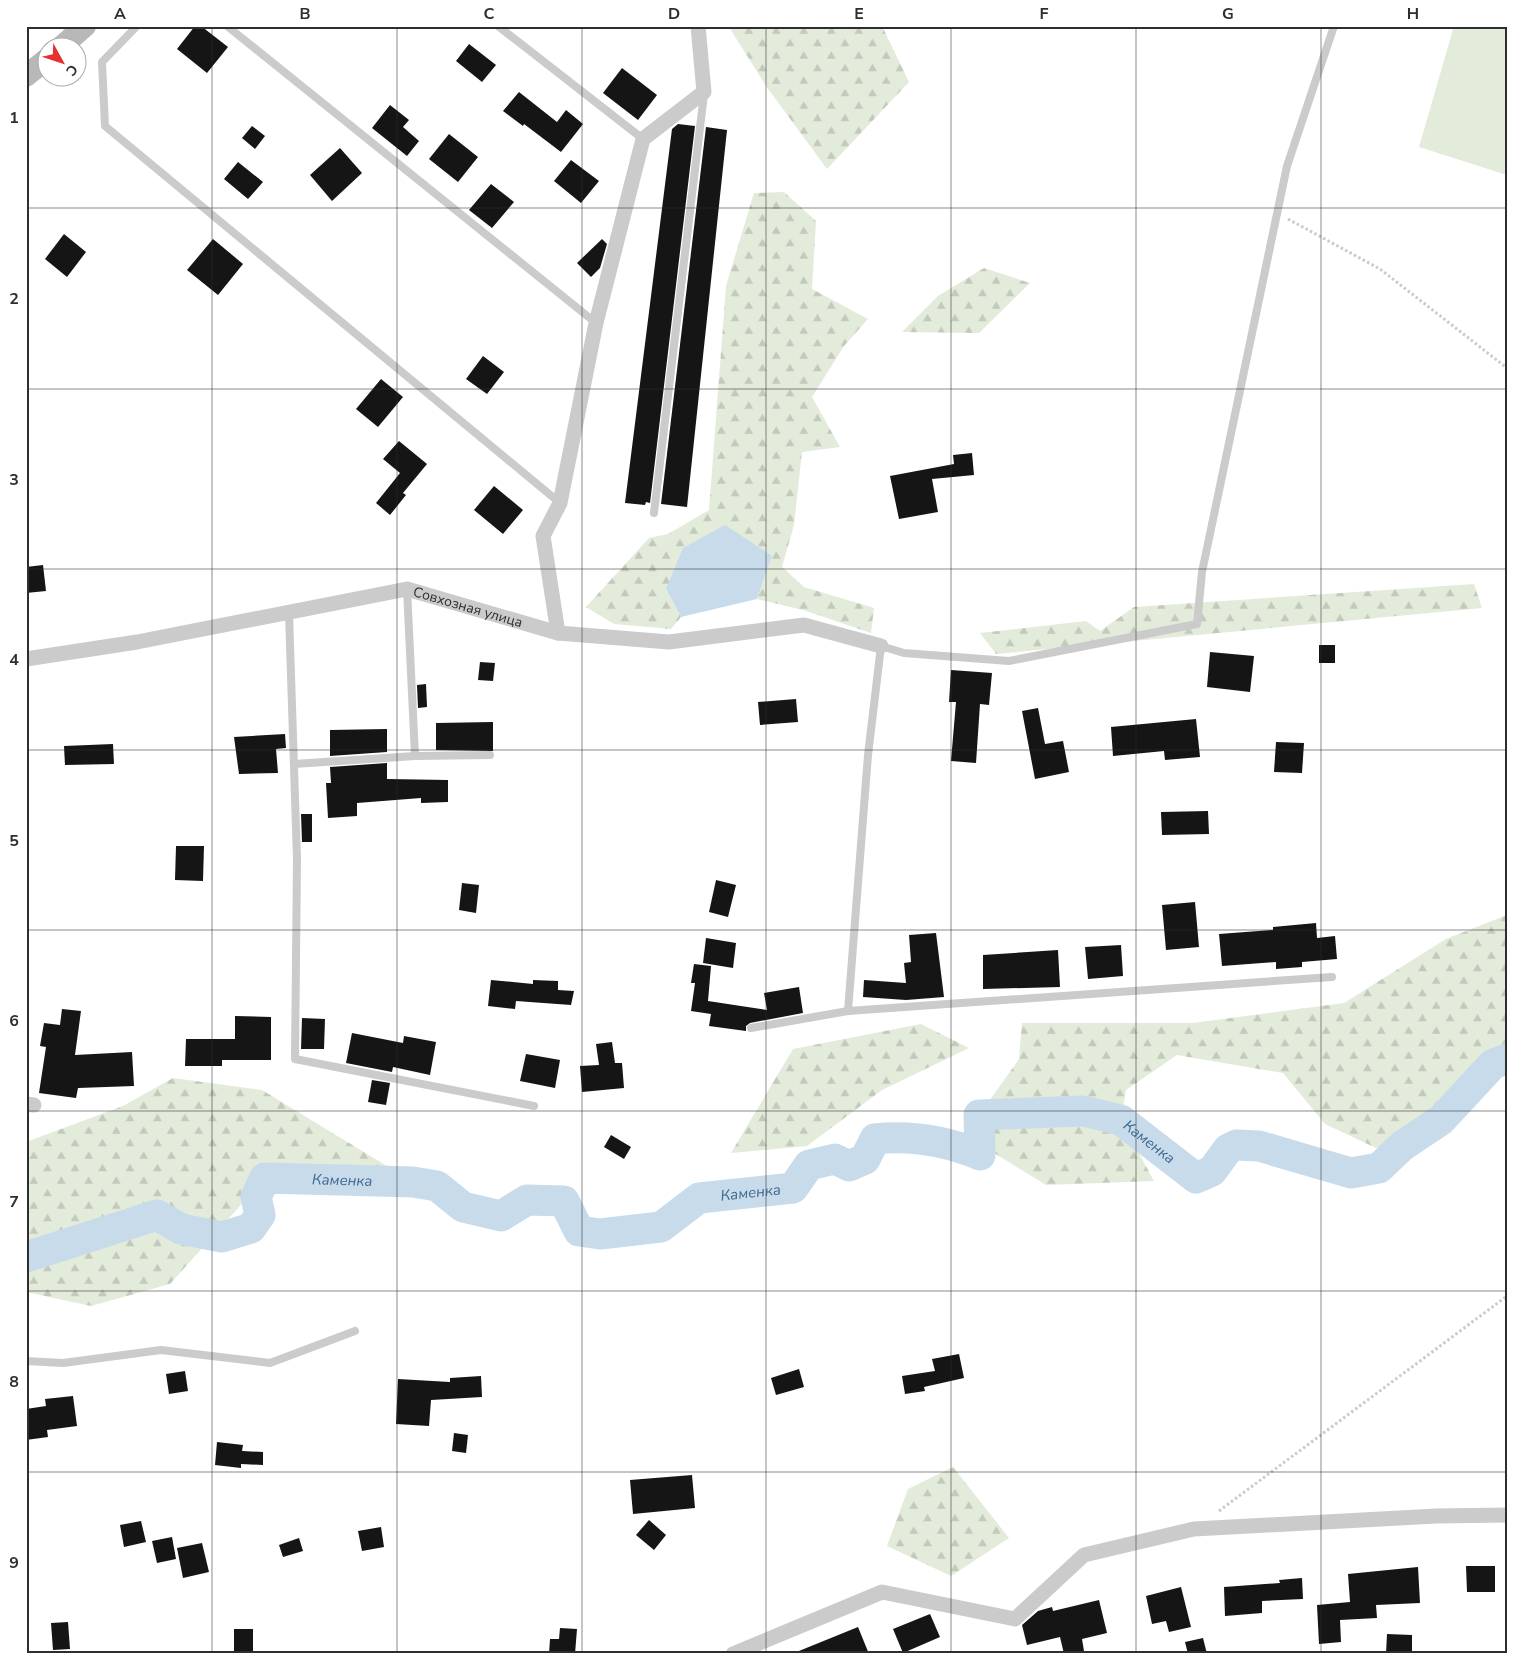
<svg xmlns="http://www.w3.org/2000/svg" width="1533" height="1680" viewBox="0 0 1533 1680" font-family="'Nunito Sans',sans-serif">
<defs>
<pattern id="forest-firs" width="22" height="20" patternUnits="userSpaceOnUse" patternTransform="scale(1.25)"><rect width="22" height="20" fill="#e3ebdb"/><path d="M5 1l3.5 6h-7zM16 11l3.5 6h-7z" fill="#c3cabc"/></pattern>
</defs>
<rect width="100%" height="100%" fill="#fff"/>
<polygon fill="#e3ebdb" points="1454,26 1507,26 1507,175 1419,147"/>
<g fill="url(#forest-firs)">
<polygon points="882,26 909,82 827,169 766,86 729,27"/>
<polygon points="784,192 816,221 812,289 868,319 844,346 812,397 840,447 802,452 794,525 782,567 804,587 874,608 871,633 803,610 757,599 772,556 666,589 681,617 671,629 614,624 586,607 649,538 668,534 709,510 726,286 754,193"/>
<polygon points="984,268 1030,283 979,333 902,332 938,296"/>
<polygon points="1474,584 1482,608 996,654 980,633 1086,621 1100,631 1134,607"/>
<polygon points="1507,915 1507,1059 1493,1064 1441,1120 1376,1148 1325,1124 1283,1073 1177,1055 1126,1090 1121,1120 1154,1181 1046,1185 986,1148 979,1115 1019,1059 1022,1023 1193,1023 1344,1003 1446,939"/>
<polygon points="921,1024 969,1048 882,1090 807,1146 731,1153 793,1049"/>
<polygon points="173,1078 262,1090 413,1182 265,1178 170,1284 91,1306 26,1292 26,1142 123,1106"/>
<polygon points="953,1467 1009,1538 951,1576 887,1546 908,1489"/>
</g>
<polygon fill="#c8dbeb" points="725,525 772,556 757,599 681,617 666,589 683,548"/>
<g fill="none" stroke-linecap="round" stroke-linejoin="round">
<path stroke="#c8dbeb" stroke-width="31" id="s1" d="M 26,1257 L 157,1215 L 181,1229 L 222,1237 L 251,1228 L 260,1215 L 256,1197 L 265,1178 L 413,1182 L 437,1186 L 463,1207 L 501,1216 L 527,1200 L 564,1201 L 579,1231 L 600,1234 L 661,1227 L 699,1198 L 793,1188 L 809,1165 L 835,1159 L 849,1166 L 865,1159 L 875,1139 C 912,1135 946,1141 980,1155 L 979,1115 L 1083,1111 L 1121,1120 L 1196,1178 L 1212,1171 L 1228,1149 L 1236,1145 L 1259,1146 L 1351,1173 L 1379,1168 L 1402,1146 L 1441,1120 L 1493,1064 L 1507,1059"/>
</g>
<g fill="#151515">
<polygon points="195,26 201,26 228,47 207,73 177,49"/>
<polygon points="469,44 496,65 482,82 456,61"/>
<polygon points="622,68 657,95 638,120 603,93"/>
<polygon points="519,92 557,122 566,110 583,124 561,152 524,124 523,126 503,111"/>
<polygon points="390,105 409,120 403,127 419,141 407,156 372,128"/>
<polygon points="678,124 695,126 650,503 646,502 645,505 625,503 672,129"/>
<polygon points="252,126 265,136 255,149 242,138"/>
<polygon points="706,127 727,130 687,507 661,504"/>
<polygon points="449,134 478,157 458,182 429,159"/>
<polygon points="340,148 362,173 332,201 310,175"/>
<polygon points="571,160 599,181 581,203 554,181"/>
<polygon points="238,162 263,182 248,199 224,179"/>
<polygon points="491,184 514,202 492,228 469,210"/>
<polygon points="64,234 86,252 67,277 45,259"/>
<polygon points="213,239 243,264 218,295 187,270"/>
<polygon points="602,239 607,244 600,268 591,277 577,263"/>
<polygon points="483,356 504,372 487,394 466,379"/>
<polygon points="381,379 403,397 378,427 356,409"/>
<polygon points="399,441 427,464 403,493 406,495 390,515 376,503 400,473 383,459"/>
<polygon points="972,453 974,475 932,479 938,512 899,519 890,476 954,464 953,455"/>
<polygon points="494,486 523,510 503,534 474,510"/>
<polygon points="43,565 46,591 26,593 26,567"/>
<rect x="1319" y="645" width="16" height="18"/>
<polygon points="1210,652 1254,656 1250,692 1207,687"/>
<polygon points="480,662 495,663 493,681 478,680"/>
<polygon points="951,670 992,673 989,705 980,704 976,763 951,761 956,702 949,702"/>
<polygon points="426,684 427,707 418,708 417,685"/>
<polygon points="796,699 798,722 760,725 758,702"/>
<polygon points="1038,708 1045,744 1063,741 1069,772 1035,779 1022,711"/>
<polygon points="1196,719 1200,757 1165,760 1164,751 1113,756 1111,727"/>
<polygon points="493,722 493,751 436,750 436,723"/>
<polygon points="387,729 387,752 330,756 330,730"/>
<polygon points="285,734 286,748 276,749 278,773 239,774 234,737"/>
<polygon points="1276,742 1304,743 1302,773 1274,772"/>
<polygon points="113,744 114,764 65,765 64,746"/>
<polygon points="387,763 387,779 448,780 448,802 421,803 421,798 357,803 357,816 328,818 326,783 331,783 330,767"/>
<polygon points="1208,811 1209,834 1162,835 1161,812"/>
<polygon points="301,814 312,814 312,842 302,842"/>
<polygon points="176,846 204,846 203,881 175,880"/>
<polygon points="716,880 736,885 728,917 709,912"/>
<polygon points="462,883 479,885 476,913 459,910"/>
<polygon points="1195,902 1199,947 1166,950 1162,905"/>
<polygon points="1316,923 1317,938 1335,936 1337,959 1302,962 1302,967 1276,969 1276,962 1222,966 1219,934 1273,930 1273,927"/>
<polygon points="936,933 944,997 906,1000 863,997 864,980 906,983 904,963 911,962 909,935"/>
<polygon points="706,938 736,943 733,968 703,963"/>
<polygon points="1121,945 1123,976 1088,979 1085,947"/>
<polygon points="1058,950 1060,987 983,989 983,955"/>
<polygon points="694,964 711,966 708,1001 767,1010 764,993 799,987 803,1013 750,1023 746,1026 746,1031 709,1026 711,1014 691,1011 695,983 691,983"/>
<polygon points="491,980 533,984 533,980 558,981 558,990 574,991 571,1005 516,1001 515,1009 488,1006"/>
<polygon points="62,1009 81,1011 75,1055 132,1052 134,1086 78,1088 76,1098 39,1093 46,1047 40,1046 44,1023 60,1025"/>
<polygon points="235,1016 271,1017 271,1060 222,1060 222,1066 185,1066 186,1039 235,1039"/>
<polygon points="302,1018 325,1019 324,1049 301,1049"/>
<polygon points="352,1033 403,1043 404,1036 436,1042 430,1075 393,1067 392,1072 346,1063"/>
<polygon points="612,1042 615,1063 622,1063 624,1088 582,1092 580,1066 599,1065 596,1044"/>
<polygon points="526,1054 560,1060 555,1088 520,1081"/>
<polygon points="372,1080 390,1083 386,1105 368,1102"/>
<polygon points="611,1135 631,1147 624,1159 604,1147"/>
<polygon points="959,1354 964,1378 924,1387 925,1391 905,1394 902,1376 935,1371 932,1359"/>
<polygon points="799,1369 804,1387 776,1395 771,1378"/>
<polygon points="185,1371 188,1391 169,1394 166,1374"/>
<polygon points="481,1376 482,1397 431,1400 429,1426 396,1424 398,1379 450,1382 450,1378"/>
<polygon points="73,1396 77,1426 47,1430 48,1437 26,1440 26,1409 46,1406 45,1399"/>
<polygon points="454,1433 468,1435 466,1453 452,1451"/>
<polygon points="217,1442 243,1445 242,1451 263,1452 263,1465 241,1464 241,1468 215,1465"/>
<polygon points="692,1475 695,1508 633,1514 630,1480"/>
<polygon points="649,1520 666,1535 654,1550 636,1535"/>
<polygon points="141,1521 146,1542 124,1547 120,1525"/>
<polygon points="381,1527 384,1547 362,1551 358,1531"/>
<polygon points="172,1537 176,1559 157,1563 152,1541"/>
<polygon points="299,1538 303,1551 283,1557 279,1545"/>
<polygon points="202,1543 209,1572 183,1578 177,1548"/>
<polygon points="1466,1566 1495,1566 1495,1592 1467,1592"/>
<polygon points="1418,1567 1420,1603 1376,1605 1377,1618 1340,1620 1341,1642 1319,1644 1317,1605 1350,1602 1348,1574"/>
<polygon points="1302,1578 1303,1599 1262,1601 1262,1613 1225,1616 1224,1587 1280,1583 1279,1580"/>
<polygon points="1181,1587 1191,1627 1169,1632 1166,1621 1152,1624 1146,1596"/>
<polygon points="1099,1600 1107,1633 1082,1639 1084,1651 1064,1654 1060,1637 1027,1645 1022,1625 1038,1611 1052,1607 1053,1611"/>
<polygon points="930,1614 940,1637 903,1653 893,1629"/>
<polygon points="68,1622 70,1649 53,1650 51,1623"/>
<polygon points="858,1627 869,1654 794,1654 794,1653"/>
<polygon points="560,1628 577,1629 575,1654 549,1654 550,1639 559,1639"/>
<rect x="234" y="1629" width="19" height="25"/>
<polygon points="1387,1634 1412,1635 1412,1654 1386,1654"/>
<polygon points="1203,1638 1207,1654 1188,1654 1185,1642"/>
</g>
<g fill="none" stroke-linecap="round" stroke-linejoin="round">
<g stroke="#cbcbcb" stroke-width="3" stroke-dasharray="2.5 2.5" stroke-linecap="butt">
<polyline points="1288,219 1380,269 1507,368"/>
<polyline points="1219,1511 1507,1296"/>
</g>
<g stroke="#cbcbcb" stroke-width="8">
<polyline points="137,26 102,62 105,126 560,503"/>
<polyline points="227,26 596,323"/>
<polyline points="498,26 643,139"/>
<polyline points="654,513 704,94"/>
<polyline points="407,589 415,756"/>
<polyline points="289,614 297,859 295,1059 534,1106"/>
<polyline points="294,764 415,756 490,755"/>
<polyline points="1332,977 848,1011 868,755 881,646 904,653 1009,661 1197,624 1202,572 1287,166 1334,26"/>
<polyline points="751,1028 848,1011"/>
<polyline points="26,1361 63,1363 161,1350 270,1363 355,1331"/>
</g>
<g stroke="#cbcbcb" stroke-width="15">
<polyline points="558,633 543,536 560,503 596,323 643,139 704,92 698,26"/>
<path id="s2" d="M 26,659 L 137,642 L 407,589 L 558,633 L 669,642 L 804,625 L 881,646"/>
<polyline points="26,1104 34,1105"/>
<polyline points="733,1654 882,1592 1015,1619 1084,1555 1194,1529 1436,1516 1507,1515"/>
</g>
<g stroke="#b8b8b8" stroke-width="22">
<polyline points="60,48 85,26"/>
<polyline points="26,76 48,58"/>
</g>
</g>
<path fill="none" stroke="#2e2e2e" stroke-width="1" stroke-opacity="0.55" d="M 212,26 L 212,1654M 397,26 L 397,1654M 582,26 L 582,1654M 766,26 L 766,1654M 951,26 L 951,1654M 1136,26 L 1136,1654M 1321,26 L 1321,1654M 26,208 L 1507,208M 26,389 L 1507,389M 26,569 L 1507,569M 26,750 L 1507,750M 26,930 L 1507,930M 26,1111 L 1507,1111M 26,1291 L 1507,1291M 26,1472 L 1507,1472"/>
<g text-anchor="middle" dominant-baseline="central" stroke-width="5" stroke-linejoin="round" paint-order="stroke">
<g font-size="14" fill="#2e2e2e" stroke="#fff">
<text stroke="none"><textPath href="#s2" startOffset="451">Совхозная улица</textPath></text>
</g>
<g font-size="15" font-style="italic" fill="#3d698f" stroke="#fff">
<text stroke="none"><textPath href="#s1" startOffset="1300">Каменка</textPath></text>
<text stroke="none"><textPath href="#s1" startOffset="370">Каменка</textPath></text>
<text stroke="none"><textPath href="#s1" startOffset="821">Каменка</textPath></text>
</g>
</g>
<rect width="1533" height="1680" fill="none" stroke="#ffffff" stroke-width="55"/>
<g transform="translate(62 62) rotate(130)"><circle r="24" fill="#ffffff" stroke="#ababab"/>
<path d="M0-4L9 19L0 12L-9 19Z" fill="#e33231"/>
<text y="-8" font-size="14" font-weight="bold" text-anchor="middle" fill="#2e2e2e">С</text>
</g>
<rect x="28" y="28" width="1478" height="1624" fill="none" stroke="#2e2e2e" stroke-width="2"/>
<g font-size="16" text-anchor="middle" font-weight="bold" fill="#2e2e2e">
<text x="120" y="19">A</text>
<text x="305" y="19">B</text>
<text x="489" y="19">C</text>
<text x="674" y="19">D</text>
<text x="859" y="19">E</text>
<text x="1044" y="19">F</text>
<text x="1228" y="19">G</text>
<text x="1413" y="19">H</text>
<text x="14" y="123">1</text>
<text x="14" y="304">2</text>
<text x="14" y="485">3</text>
<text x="14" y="665">4</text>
<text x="14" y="846">5</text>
<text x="14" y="1026">6</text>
<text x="14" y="1207">7</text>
<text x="14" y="1387">8</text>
<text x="14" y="1568">9</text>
</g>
</svg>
